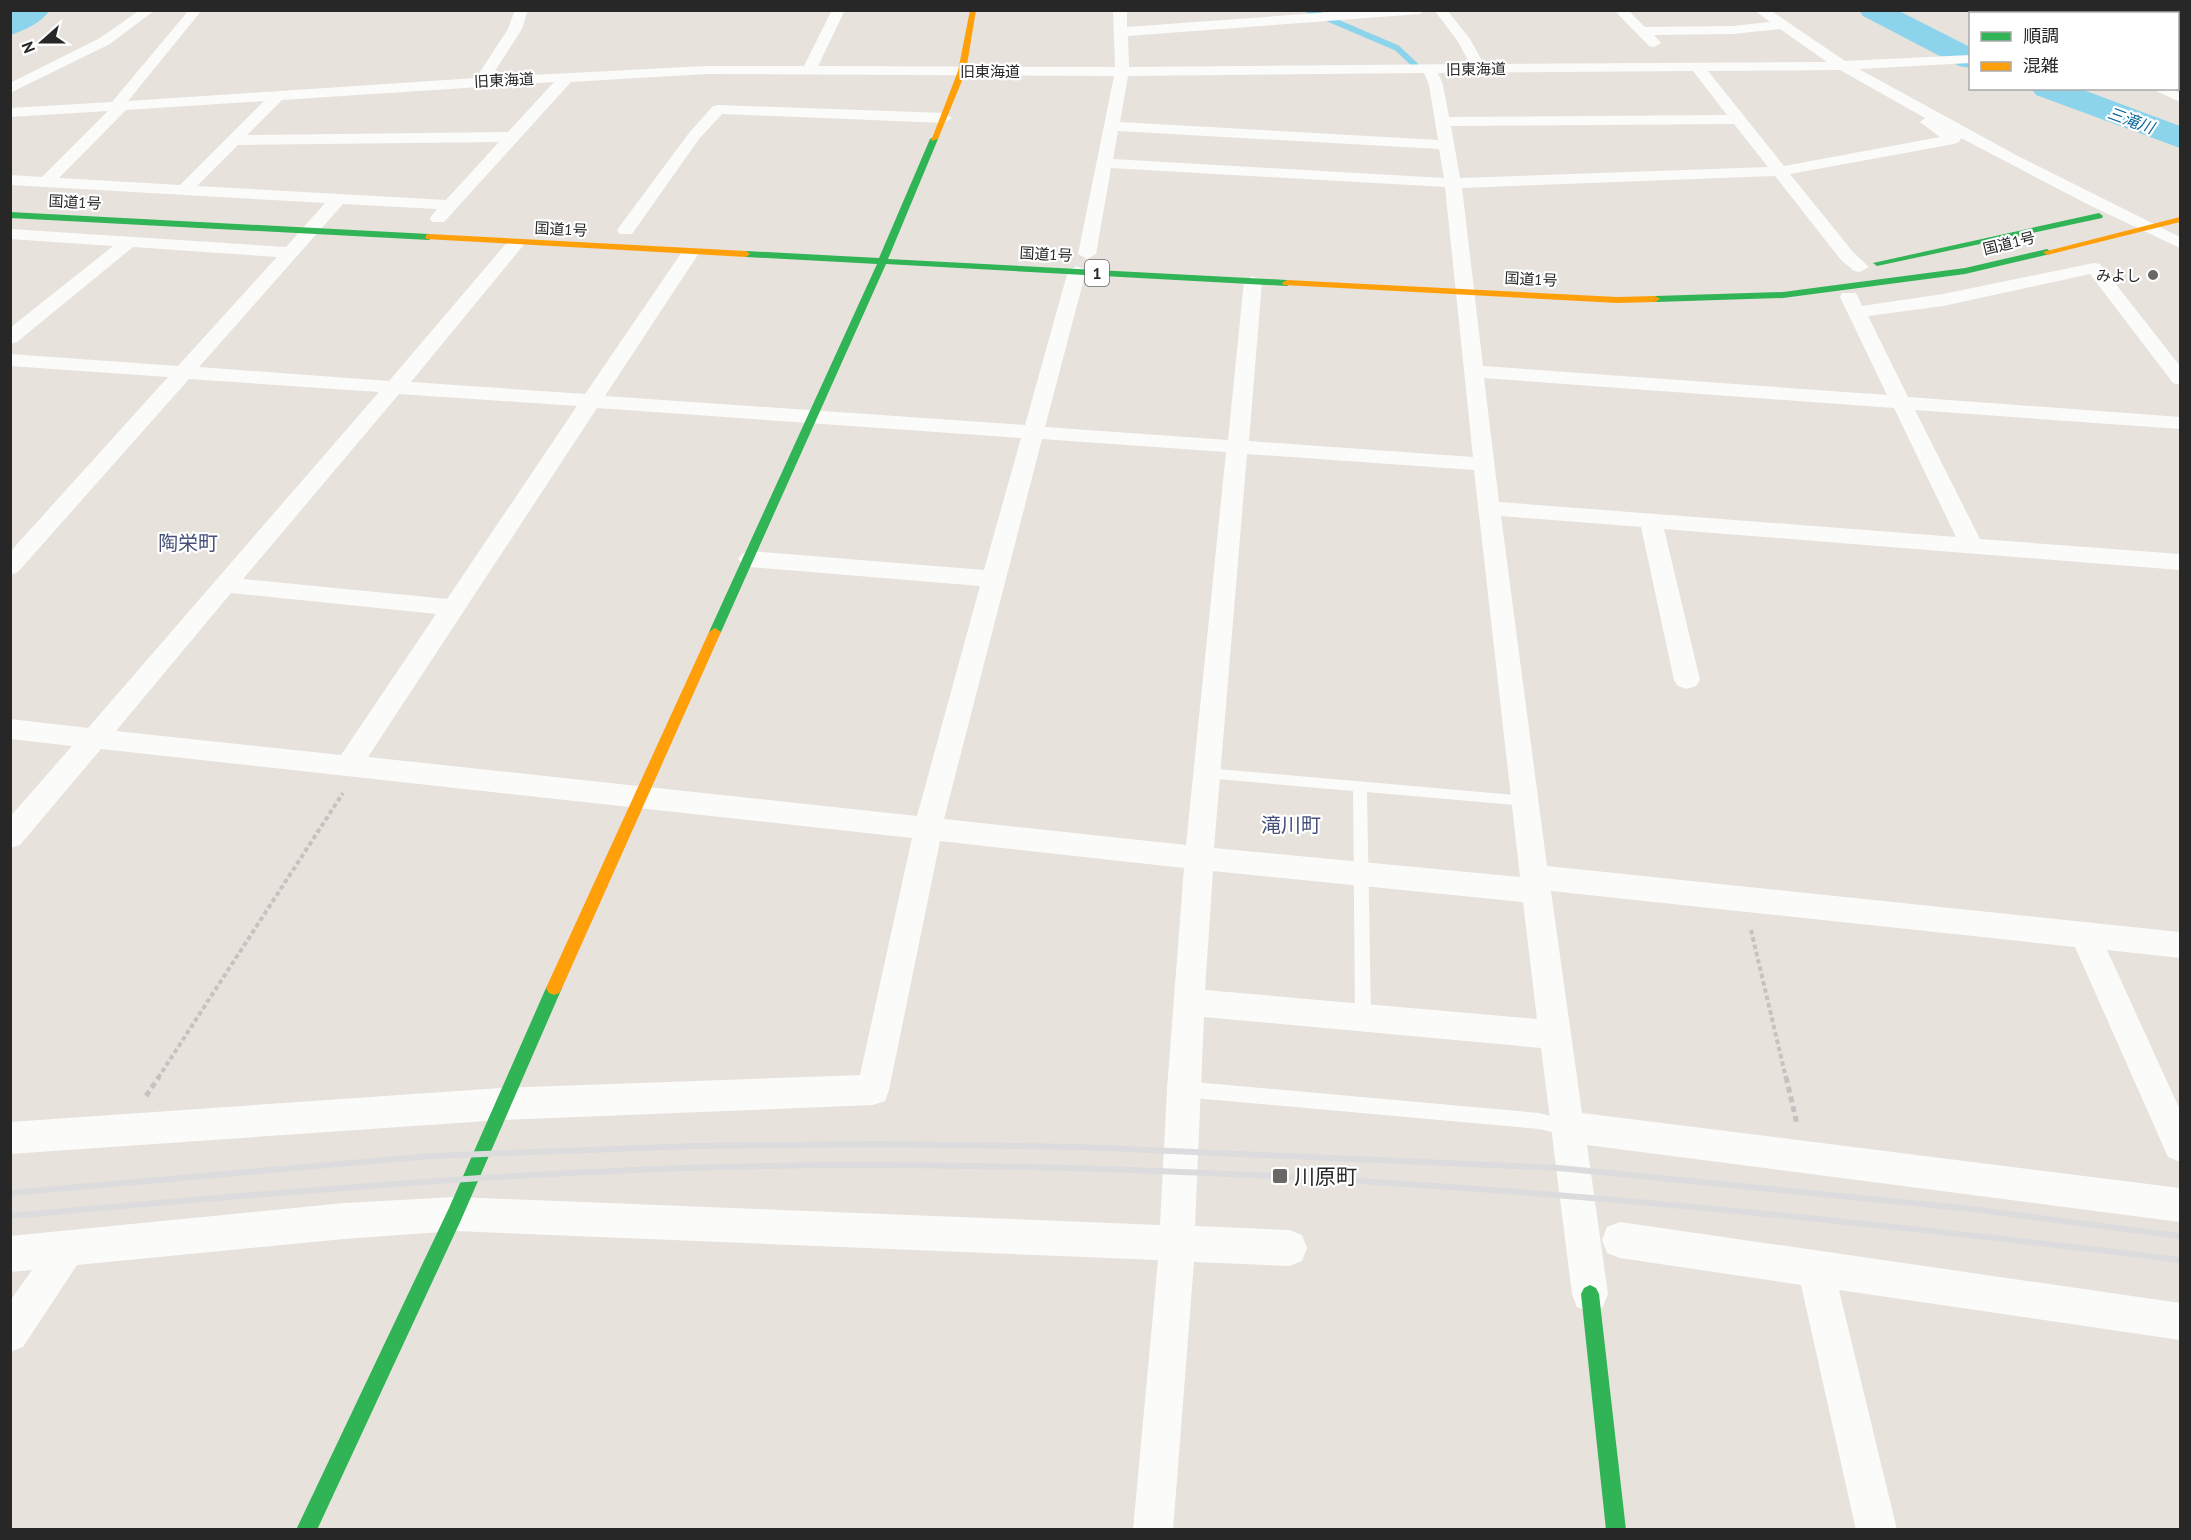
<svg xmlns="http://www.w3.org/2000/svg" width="2191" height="1540" viewBox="0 0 2191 1540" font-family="'PT Sans','Noto Sans JP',sans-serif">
<rect width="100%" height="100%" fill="#e7e2dc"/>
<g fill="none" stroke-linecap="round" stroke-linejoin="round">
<polyline stroke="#8cd4ec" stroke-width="6" points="1308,10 1397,48 1415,65"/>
<g fill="#8cd4ec" fill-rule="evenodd">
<path d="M 15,10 L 50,10 C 42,22 24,31 10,35 L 10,13 Z"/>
<polygon points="1859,10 1897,10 1970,47 1970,68 1959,66 1863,16"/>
<polygon points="2031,88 2078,88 2180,126 2180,148 2036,95"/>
</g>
<g stroke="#c4c3c2" stroke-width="4" stroke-dasharray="4.5 3" stroke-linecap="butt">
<polyline points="1751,930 1786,1078"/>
<polyline points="158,1078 343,793"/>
</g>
<g stroke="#c4c3c2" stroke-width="5" stroke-dasharray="6 4" stroke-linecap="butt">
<polyline points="1786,1077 1797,1124"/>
<polyline points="146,1096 159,1077"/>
</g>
<g fill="#fbfbfa" fill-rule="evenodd">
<polygon points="1206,768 1526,796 1531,797 1533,801 1531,805 1526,806 1367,792 1371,1017 1369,1022 1363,1024 1357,1022 1355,1017 1353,791 1206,778 1201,777 1199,773 1201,769"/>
<polygon points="1183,1081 1539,1113 1572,1121 1574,1127 1572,1133 1566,1135 1539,1129 1183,1097 1177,1094 1175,1089 1177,1084"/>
</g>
<g fill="#fbfbfa" fill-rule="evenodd">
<polygon points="140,10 155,10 110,44 10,93 10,83 100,38"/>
<path d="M 189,10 L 202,10 L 128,101 L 476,78 L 508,29 L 515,10 L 528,10 L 522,29 L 491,77 L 706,66 L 804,66 L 832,10 L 845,10 L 818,66 L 1115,67 L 1113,10 L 1127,10 L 1127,27 L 1359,10 L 1426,10 L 1420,14 L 1128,36 L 1129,67 L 1470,64 L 1457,40 L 1434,10 L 1447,10 L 1470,39 L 1484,64 L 1827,62 L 1780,29 L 1733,34 L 1654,35 L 1661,43 L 1654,47 L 1649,46 L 1614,10 L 1628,10 L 1645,27 L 1733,26 L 1770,22 L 1754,10 L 1770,10 L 1845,61 L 1970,55 L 1970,63 L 1859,69 L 2016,155 L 2180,237 L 2180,248 L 2089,205 L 1961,138 L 1959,142 L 1954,144 L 1790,174 L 1853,252 L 1869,267 L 1860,272 L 1854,271 L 1841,260 L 1775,176 L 1462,188 L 1483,366 L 1887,395 L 1840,297 L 1842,293 L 1856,293 L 1862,306 L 1943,294 L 2094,263 L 2100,264 L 2180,366 L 2180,385 L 2173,383 L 2090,274 L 1943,306 L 1868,316 L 1908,397 L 2180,417 L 2180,429 L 1915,410 L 1980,539 L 2180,554 L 2180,570 L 1664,529 L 1700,680 L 1696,686 L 1687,689 L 1678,686 L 1674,680 L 1641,527 L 1501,516 L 1547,866 L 2180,932 L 2180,958 L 2107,950 L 2180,1110 L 2180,1162 L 2168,1157 L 2075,947 L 1551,891 L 1582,1113 L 2180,1188 L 2180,1222 L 1587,1145 L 1608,1294 L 1603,1307 L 1590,1312 L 1577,1307 L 1572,1294 L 1541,1048 L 1204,1017 L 1195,1226 L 1289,1230 L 1302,1235 L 1307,1248 L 1302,1261 L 1289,1266 L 1194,1262 L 1173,1530 L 1133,1530 L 1158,1260 L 455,1231 L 344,1239 L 77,1265 L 23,1347 L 10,1352 L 10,1301 L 32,1270 L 10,1272 L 10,1236 L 344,1203 L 455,1197 L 1160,1225 L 1167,1089 L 1184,868 L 940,841 L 889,1090 L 885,1101 L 873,1105 L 501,1120 L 10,1154 L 10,1122 L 501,1088 L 860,1075 L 912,838 L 101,749 L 20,845 L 10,848 L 10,817 L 72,746 L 10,739 L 10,719 L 88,728 L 379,392 L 189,379 L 18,572 L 10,575 L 10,552 L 168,377 L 10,366 L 10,354 L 178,366 L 277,257 L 133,247 L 17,342 L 10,344 L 10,328 L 113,246 L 10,239 L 10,229 L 286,247 L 325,203 L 10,185 L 10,175 L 42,177 L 108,111 L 10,117 L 10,108 L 112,102 ZM 1840,70 L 1925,118 L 1920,122 L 1940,137 L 1784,166 L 1708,71 ZM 1693,71 L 1727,115 L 1449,117 L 1443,85 L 1438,73 ZM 1424,73 L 1429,85 L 1438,140 L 1120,122 L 1128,76 ZM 706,74 L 1114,76 L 1078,254 L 1087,259 L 1096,254 L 1111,168 L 1445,187 L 1473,457 L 1249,441 L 1262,281 L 1253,276 L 1244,281 L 1228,440 L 1045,427 L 1086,271 L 1077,266 L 1068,271 L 1025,425 L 605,396 L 699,253 L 690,248 L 684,249 L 585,394 L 411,382 L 522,247 L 525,243 L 522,239 L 510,239 L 389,381 L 199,367 L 343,204 L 437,209 L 430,218 L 432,222 L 444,222 L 571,82 ZM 554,82 L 508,132 L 247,135 L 282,100 ZM 264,101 L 180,185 L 59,178 L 126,110 ZM 1734,124 L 1768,167 L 1460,178 L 1451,126 ZM 1118,131 L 1439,149 L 1444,178 L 1113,159 ZM 499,142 L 446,200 L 197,186 L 238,145 ZM 1484,378 L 1894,408 L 1956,537 L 1499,502 ZM 399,394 L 577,406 L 447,599 L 243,579 ZM 597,408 L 1021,438 L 984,570 L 750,551 L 742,554 L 738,559 L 742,564 L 750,567 L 980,586 L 917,816 L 368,757 ZM 1042,439 L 1226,452 L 1186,845 L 944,819 ZM 1247,454 L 1474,470 L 1520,877 L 1214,848 ZM 231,593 L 436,614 L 341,755 L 116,731 ZM 1213,871 L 1523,902 L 1537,1019 L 1205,990 Z"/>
<polygon points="2004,10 2019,10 2021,14 2006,14"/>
<polygon points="2056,10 2071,10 2073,14 2058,14"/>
<polygon points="2136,10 2152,10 2154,14 2138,14"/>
<polygon points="2178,25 2180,26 2180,34 2178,33"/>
<rect x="2178" y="47" width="2" height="8"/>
<polygon points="2150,88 2170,88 2180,93 2180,102"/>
<polygon points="718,105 944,113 952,118 944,123 722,114 699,139 632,234 620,234 617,230 689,133 713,106"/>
<polygon points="1620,1222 2180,1303 2180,1340 1839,1290 1897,1530 1856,1530 1801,1285 1620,1258 1607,1253 1602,1240 1607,1227"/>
</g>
<g fill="#30b455" fill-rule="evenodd">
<polygon points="934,137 938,139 888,259 1287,280 1292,283 1287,286 886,264 721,632 719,635 711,635 709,632 877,264 746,257 742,254 746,251 879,258 930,139"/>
<polygon points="10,212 429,234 433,237 429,240 10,218"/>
<polygon points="2099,213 2103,216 2102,218 1877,266 1873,263"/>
<polygon points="2047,249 2051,252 2050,254 1965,274 1783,298 1655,302 1650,299 1655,296 1783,292 1965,268"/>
<polygon points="554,981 559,983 562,988 461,1220 317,1530 296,1530 449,1208 546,988 549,983"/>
<polygon points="1590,1285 1596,1288 1599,1294 1626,1530 1606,1530 1581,1294 1584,1288"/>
</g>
<g fill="#ff9f0a" fill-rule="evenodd">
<polygon points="970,10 976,10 966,71 938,139 931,141 958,71"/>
<polygon points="2180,217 2180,222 2047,255 2043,252"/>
<polygon points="429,234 746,251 750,254 746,257 426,239 426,235"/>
<polygon points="1287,280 1617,297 1655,296 1660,299 1655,302 1617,303 1284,285 1282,283"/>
<polygon points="715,628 721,632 562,988 559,993 554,995 549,993 546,988 709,632"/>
</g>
<g stroke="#dcdcde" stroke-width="6">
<polyline points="10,1193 431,1156 695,1146 878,1144 1081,1147 1559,1168 1963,1208 2180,1236"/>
<path d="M 10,1216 C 293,1191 577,1165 861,1165 C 1303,1165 1742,1206 2180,1260"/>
</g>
</g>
<g fill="#6a6866" stroke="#fff" stroke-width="2">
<circle cx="2153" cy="275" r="6"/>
<rect x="1272" y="1168" width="16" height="16" rx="3"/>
</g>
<g text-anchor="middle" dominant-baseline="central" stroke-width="4.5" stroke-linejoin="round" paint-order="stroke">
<g font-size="15" fill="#272727" stroke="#fff">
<text transform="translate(1476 69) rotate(-1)">旧東海道</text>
<text x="990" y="71">旧東海道</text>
<text transform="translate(504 80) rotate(-3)">旧東海道</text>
<text transform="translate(75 202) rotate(3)">国道1号</text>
<text transform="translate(561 229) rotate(3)">国道1号</text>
<text transform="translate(2009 243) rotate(-14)">国道1号</text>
<text transform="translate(1046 254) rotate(3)">国道1号</text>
<text transform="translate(1531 279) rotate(3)">国道1号</text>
</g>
<g font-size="15" fill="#272727" stroke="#fff" text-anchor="end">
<text x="2141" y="275">みよし</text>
</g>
<g font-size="16" font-style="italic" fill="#07699b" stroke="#fff">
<text transform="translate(2131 120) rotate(20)">三滝川</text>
</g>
<rect fill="#fff" stroke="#686868" stroke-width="1.5" x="1085" y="260" width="24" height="26" rx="4.5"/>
<g font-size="16" font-weight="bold" fill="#272727">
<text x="1097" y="273">1</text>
</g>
<g font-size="20" fill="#465079" stroke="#fff">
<text x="188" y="543">陶栄町</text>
<text x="1291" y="825">滝川町</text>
</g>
<g font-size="21" fill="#272727" stroke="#fff" text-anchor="start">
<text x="1294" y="1176">川原町</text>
</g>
</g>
<rect width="2191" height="1540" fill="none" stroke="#272727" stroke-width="24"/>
<rect x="1969" y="12" width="210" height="78" fill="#ffffff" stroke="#a9a9a9" stroke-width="1.5"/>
<rect x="1981" y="32" width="30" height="9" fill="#30b455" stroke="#a9a9a9" stroke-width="1.5"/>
<text x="2023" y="42" font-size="18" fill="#272727">順調</text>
<rect x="1981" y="62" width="30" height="9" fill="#ff9f0a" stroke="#a9a9a9" stroke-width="1.5"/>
<text x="2023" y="72" font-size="18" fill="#272727">混雑</text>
<g transform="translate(42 42) rotate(249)" stroke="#ffffff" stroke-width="4.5" paint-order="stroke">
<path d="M0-4.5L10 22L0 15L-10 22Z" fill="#272727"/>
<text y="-9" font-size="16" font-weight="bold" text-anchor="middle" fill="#272727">N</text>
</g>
</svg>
